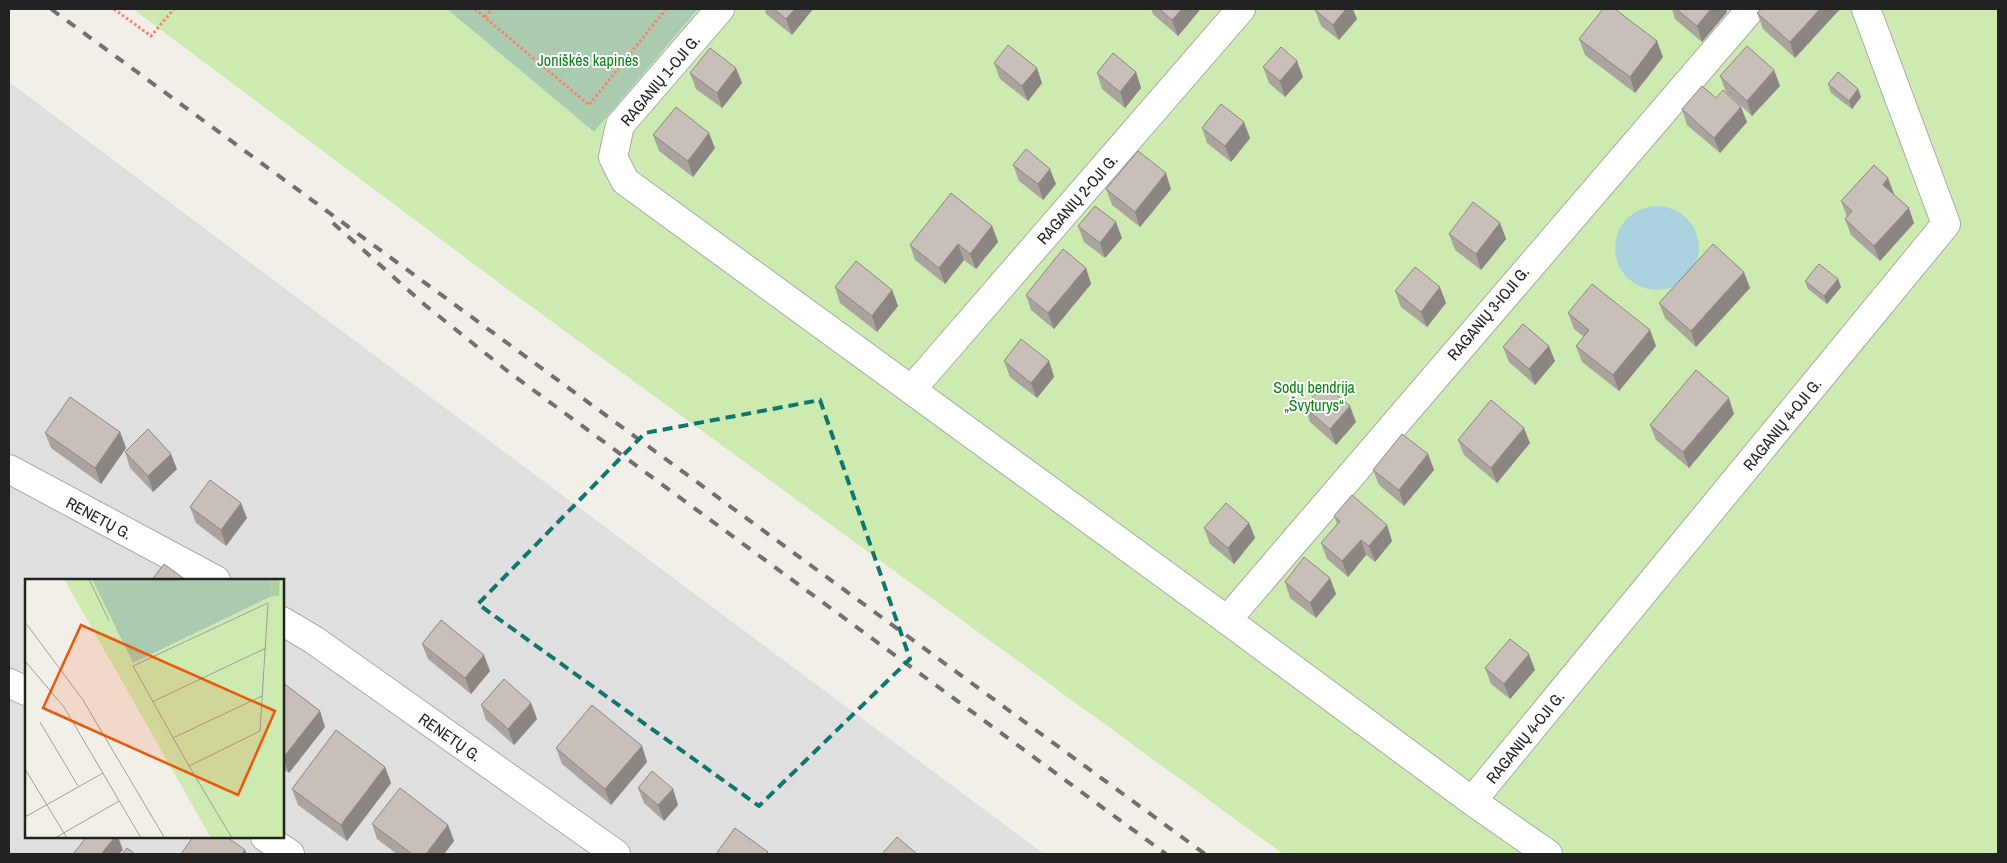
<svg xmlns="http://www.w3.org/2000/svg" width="2007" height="863" viewBox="0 0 2007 863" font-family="'Archivo Narrow',sans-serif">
<rect width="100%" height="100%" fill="#f2efe9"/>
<path fill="#e0dfdf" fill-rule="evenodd" d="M 9,82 L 295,296 L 1044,854 L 9,854 ZM 26,580 L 282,580 L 282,837 L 26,837 Z"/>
<polygon fill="#cdebb0" points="133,9 447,9 594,132 698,9 1998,9 1998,854 1283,854 514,294"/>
<polygon fill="#aacbaf" points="447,9 698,9 594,132"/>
<circle fill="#aad3df" cx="1657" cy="248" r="42"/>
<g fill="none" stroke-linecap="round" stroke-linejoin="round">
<defs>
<g id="minor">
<polyline points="720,9 620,125 613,157 625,181 1227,620 1472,801 1548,854"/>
<polyline points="912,389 1241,9"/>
<polyline points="9,469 216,580"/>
<polyline points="1227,620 1751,9"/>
<polyline points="282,621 314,640 616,854"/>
<polyline points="9,683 26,691"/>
<polyline points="1472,801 1946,224 1866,9"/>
<polyline points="265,837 290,854"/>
</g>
</defs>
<use href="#minor" stroke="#a9a9a9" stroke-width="30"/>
<g stroke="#fa8072" stroke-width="3" stroke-dasharray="2.5 2.5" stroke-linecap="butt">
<polyline points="114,9 151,36 174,9"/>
<polyline points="475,9 589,105 666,9"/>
<polyline points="485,17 492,9"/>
</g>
<use href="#minor" stroke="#fff" stroke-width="28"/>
<g stroke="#707070" stroke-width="4" stroke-dasharray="10 10" stroke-linecap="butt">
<polyline points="51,9 1205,854"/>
<polyline points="333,223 425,305 510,373 1166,854"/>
</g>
</g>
<g fill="#aba49e">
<polygon points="765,9 813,9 792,35 766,14"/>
<polygon points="1151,9 1199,9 1199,11 1178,36 1153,14"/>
<polygon points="1672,9 1726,9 1727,12 1702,42 1675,19"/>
<polygon points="1840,9 1795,58 1763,29 1757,13"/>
<polygon points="1315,10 1357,19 1339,40 1321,26"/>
<polygon points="1579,39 1663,57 1635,93 1585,55"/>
<polygon points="994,63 1042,83 1028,101 1000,79"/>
<polygon points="1263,67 1303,77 1285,97 1269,83"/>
<polygon points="736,68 742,83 722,108 696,89 690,73"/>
<polygon points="1774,70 1780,86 1752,116 1726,92 1720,76"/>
<polygon points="1136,72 1141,88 1125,108 1102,89 1097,73"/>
<polygon points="1828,84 1858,89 1861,97 1852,109 1831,93"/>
<polygon points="1716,98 1747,122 1720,153 1687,125 1682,109"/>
<polygon points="1202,128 1250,138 1231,162 1207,143"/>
<polygon points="653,135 715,148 693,177 659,151"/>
<polygon points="1013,165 1056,184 1043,200 1019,181"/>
<polygon points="1106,189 1171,189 1140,227 1112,205"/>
<polygon points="1894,194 1914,223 1880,261 1851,235 1845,219 1847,217 1841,201"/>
<polygon points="1500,223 1506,239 1481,270 1455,250 1449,234"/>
<polygon points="992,226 998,242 976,269 964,260 945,284 915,260 910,245"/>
<polygon points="1078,226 1122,238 1105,258 1084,242"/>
<polygon points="1086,268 1091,284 1054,329 1031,310 1026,295"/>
<polygon points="1838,279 1841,287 1827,304 1808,289 1805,281"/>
<polygon points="835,287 892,290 898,306 877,332 840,303"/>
<polygon points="1750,288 1696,347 1665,318 1659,303"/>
<polygon points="1395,291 1446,303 1427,327 1401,307"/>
<polygon points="1568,313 1656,346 1619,391 1582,362 1576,346 1584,337 1574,329"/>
<polygon points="1503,347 1555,361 1535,385 1509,362"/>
<polygon points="1004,361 1049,361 1054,377 1037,398 1010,377"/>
<polygon points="1304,407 1356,422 1336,445 1310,422"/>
<polygon points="1734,414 1689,468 1656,440 1650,425"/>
<polygon points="120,432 126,448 101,484 51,448 45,433"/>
<polygon points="1458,440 1530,443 1497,483 1464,455"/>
<polygon points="125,452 177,469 153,492 130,468"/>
<polygon points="1428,454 1434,470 1404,506 1379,485 1373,470"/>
<polygon points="190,507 247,518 226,546 196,523"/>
<polygon points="1334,516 1387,525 1392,541 1375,562 1366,555 1348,577 1327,559 1321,543 1337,524"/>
<polygon points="1249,523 1255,538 1234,564 1210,544 1204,528"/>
<polygon points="1285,582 1336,594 1316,618 1290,598"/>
<polygon points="422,644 490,671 471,694 428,659"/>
<polygon points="1485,668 1535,670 1510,699 1491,684"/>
<polygon points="282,682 320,711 325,727 289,773 282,768"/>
<polygon points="531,703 537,719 514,745 486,720 481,705"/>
<polygon points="642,746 647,762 611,805 562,764 556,748"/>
<polygon points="385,767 391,783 347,841 298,805 292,789"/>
<polygon points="638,788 673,789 678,805 664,821 644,803"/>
<polygon points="372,824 448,825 454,841 444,854 397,854 377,839"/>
</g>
<g fill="#8b8681">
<polygon points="795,9 813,9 792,35 786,19"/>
<polygon points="1182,9 1199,9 1199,11 1178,36 1172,20"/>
<polygon points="1346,9 1353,9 1357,19 1339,40 1333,25"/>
<polygon points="1711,9 1726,9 1727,12 1702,42 1697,26"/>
<polygon points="1820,9 1840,9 1795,58 1790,42"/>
<polygon points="1657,41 1663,57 1635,93 1630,77"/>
<polygon points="1297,61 1303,77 1285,97 1280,81"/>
<polygon points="736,68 742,83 722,108 717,93"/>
<polygon points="1037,68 1042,83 1028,101 1022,86"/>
<polygon points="1774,70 1780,86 1752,116 1747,101"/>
<polygon points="1136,72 1141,88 1125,108 1120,92"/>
<polygon points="1858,89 1861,97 1852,109 1849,101"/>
<polygon points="1741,107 1747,122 1720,153 1714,138"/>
<polygon points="1244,122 1250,138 1231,162 1225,146"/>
<polygon points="709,133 715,148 693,177 688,161"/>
<polygon points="1050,169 1056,184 1043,200 1038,184"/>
<polygon points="1166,173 1171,189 1140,227 1135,212"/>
<polygon points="1888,178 1894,194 1889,200 1883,185"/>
<polygon points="1909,208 1914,223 1880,261 1874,246"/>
<polygon points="1116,222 1122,238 1105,258 1100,243"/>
<polygon points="1500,223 1506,239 1481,270 1476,254"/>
<polygon points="992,226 998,242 976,269 970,254"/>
<polygon points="958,244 964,260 945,284 939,268"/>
<polygon points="1086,268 1091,284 1054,329 1048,313"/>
<polygon points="1744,272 1750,288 1696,347 1691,331"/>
<polygon points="1838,279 1841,287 1827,304 1824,296"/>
<polygon points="1440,287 1446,303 1427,327 1421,312"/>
<polygon points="892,290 898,306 877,332 872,316"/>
<polygon points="1650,330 1656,346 1619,391 1613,375"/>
<polygon points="1549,346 1555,361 1535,385 1529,369"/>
<polygon points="1049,361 1054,377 1037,398 1031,383"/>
<polygon points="1729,398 1734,414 1689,468 1683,452"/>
<polygon points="1350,406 1356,422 1336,445 1330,429"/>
<polygon points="1524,428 1530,443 1497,483 1491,468"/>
<polygon points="120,432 126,448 101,484 95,468"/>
<polygon points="171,454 177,469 153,492 148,476"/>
<polygon points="1428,454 1434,470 1404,506 1399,490"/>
<polygon points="241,503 247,518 226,546 221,530"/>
<polygon points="1249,523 1255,538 1234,564 1228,548"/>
<polygon points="1387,525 1392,541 1375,562 1369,546"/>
<polygon points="1361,540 1366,555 1348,577 1342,561"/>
<polygon points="1330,578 1336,594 1316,618 1310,603"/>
<polygon points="1529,654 1535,670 1510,699 1504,684"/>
<polygon points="484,655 490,671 471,694 465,678"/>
<polygon points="531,703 537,719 514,745 508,729"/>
<polygon points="320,711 325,727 289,773 283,758"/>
<polygon points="642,746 647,762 611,805 605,789"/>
<polygon points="385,767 391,783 347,841 341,825"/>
<polygon points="673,789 678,805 664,821 658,805"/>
<polygon points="448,825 454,841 444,854 426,854"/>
<polygon points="115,837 118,837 123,850 119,854 101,854"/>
<polygon points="245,850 247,854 242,854"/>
</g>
<g fill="#c7bfb8" stroke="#8b8681">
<polygon points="774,9 795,9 786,19"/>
<polygon points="1159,9 1182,9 1172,20"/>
<polygon points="1316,9 1346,9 1333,25 1315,10"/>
<polygon points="1603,9 1615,9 1657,41 1630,77 1579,39"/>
<polygon points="1676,9 1711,9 1697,26"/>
<polygon points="1761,9 1820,9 1790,42 1757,13"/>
<polygon points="1008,45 1037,68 1022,86 994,63"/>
<polygon points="1747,46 1774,70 1747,101 1720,76"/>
<polygon points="1281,47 1297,61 1280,81 1263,67"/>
<polygon points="710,48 736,68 717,93 690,73"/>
<polygon points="1113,53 1136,72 1120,92 1097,73"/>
<polygon points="1838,72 1858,89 1849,101 1828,84"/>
<polygon points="1702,86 1716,98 1723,90 1741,107 1714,138 1682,109"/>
<polygon points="1221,104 1244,122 1225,146 1202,128"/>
<polygon points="676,107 709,133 688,161 653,135"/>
<polygon points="1026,149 1050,169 1038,184 1013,165"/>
<polygon points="1138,151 1166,173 1135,212 1106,189"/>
<polygon points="1874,165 1888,178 1883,185 1909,208 1874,246 1845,219 1852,211 1841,201"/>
<polygon points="951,193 992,226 970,254 958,244 939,268 910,245"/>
<polygon points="1473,202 1500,223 1476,254 1449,234"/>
<polygon points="1095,206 1116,222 1100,243 1078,226"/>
<polygon points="1713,244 1744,272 1691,331 1659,303"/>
<polygon points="1063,249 1086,268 1048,313 1026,295"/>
<polygon points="856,261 892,290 872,316 835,287"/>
<polygon points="1819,264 1838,279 1824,296 1805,281"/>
<polygon points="1415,267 1440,287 1421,312 1395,291"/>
<polygon points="1592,284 1650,330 1613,375 1576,346 1589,330 1568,313"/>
<polygon points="1523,324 1549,346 1529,369 1503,347"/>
<polygon points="1021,339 1049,361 1031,383 1004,361"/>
<polygon points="1696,370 1729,398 1683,452 1650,425"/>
<polygon points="1324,384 1350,406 1330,429 1304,407"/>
<polygon points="70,397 120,432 95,468 45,433"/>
<polygon points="1491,400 1524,428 1491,468 1458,440"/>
<polygon points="148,429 171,454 148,476 125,452"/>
<polygon points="1402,434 1428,454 1399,490 1373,470"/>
<polygon points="210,480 241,503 221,530 190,507"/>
<polygon points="1352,495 1387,525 1369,546 1361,540 1342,561 1321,543 1340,521 1334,516"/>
<polygon points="1226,503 1249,523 1228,548 1204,528"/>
<polygon points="1304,557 1330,578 1310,603 1285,582"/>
<polygon points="164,564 186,580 152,580"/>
<polygon points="441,620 484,655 465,678 422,644"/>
<polygon points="1510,639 1529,654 1504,684 1485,668"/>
<polygon points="504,679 531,703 508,729 481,705"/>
<polygon points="282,682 320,711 283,758 282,757"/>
<polygon points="592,705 642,746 605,789 556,748"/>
<polygon points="336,730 385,767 341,825 292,789"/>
<polygon points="652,771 673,789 658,805 638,788"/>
<polygon points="400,788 448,825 426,854 412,854 372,824"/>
<polygon points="735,828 768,852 766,854 716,854"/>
<polygon points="82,837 115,837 101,854 73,854 85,839"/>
<polygon points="193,837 227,837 245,850 242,854 181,854"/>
<polygon points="897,837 917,854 882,854"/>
<polygon points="127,848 135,854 122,854"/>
</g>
<path fill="none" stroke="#0f766e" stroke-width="4" stroke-dasharray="10 6" stroke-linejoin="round" d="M 820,400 L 910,659 L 759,806 L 478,604 L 645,433 Z"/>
<g text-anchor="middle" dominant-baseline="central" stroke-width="4" stroke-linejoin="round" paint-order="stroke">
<g font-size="16" fill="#0c8416" stroke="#fff">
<text x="588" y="60">Joniškės kapinės</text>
<text x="1314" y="387">Sodų bendrija<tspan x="1314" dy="18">„Švyturys“</tspan></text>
</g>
<g font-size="16" fill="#222" stroke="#fff">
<text transform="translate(660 80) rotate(-50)">RAGANIŲ 1-OJI G.</text>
<text transform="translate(1077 199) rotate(-49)">RAGANIŲ 2-OJI G.</text>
<text transform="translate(1488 313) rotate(-50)">RAGANIŲ 3-IOJI G.</text>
<text transform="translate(1782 424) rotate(-51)">RAGANIŲ 4-OJI G.</text>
<text transform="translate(99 518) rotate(28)">RENETŲ G.</text>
<text transform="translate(450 737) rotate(35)">RENETŲ G.</text>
<text transform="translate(1525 737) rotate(-51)">RAGANIŲ 4-OJI G.</text>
</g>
</g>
<g transform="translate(25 579)">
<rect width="259" height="259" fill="#f2efe9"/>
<path d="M 39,0 L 67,0 L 108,84 L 245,18 L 254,17 L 255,0 L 259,0 L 259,259 L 186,259 Z" fill="#cdebb0"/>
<path d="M 246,0 L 255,0 L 254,17 L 245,18 Z" fill="#add19e"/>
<path d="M 67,0 L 246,0 L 245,18 L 108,84 Z" fill="#aacbaf"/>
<path fill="none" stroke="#9f9d99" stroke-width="1" d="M 64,0 L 84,42M 0,43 L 58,121 L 139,258M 0,82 L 39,128 L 116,259M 127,123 L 241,69M 15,143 L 53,207M 148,159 L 237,117M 164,187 L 235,152 L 243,24 L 108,87 L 164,187 L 207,259M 0,190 L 42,259M 0,238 L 78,194M 30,259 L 94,222"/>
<path fill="#e8590c" fill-opacity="0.15" stroke="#e8590c" stroke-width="2.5" d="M 56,46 L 250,132 L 213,216 L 18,129 Z"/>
<rect width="259" height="259" fill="none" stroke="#222" stroke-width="2.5"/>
</g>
<rect width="2007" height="863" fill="none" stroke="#222222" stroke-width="20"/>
</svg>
